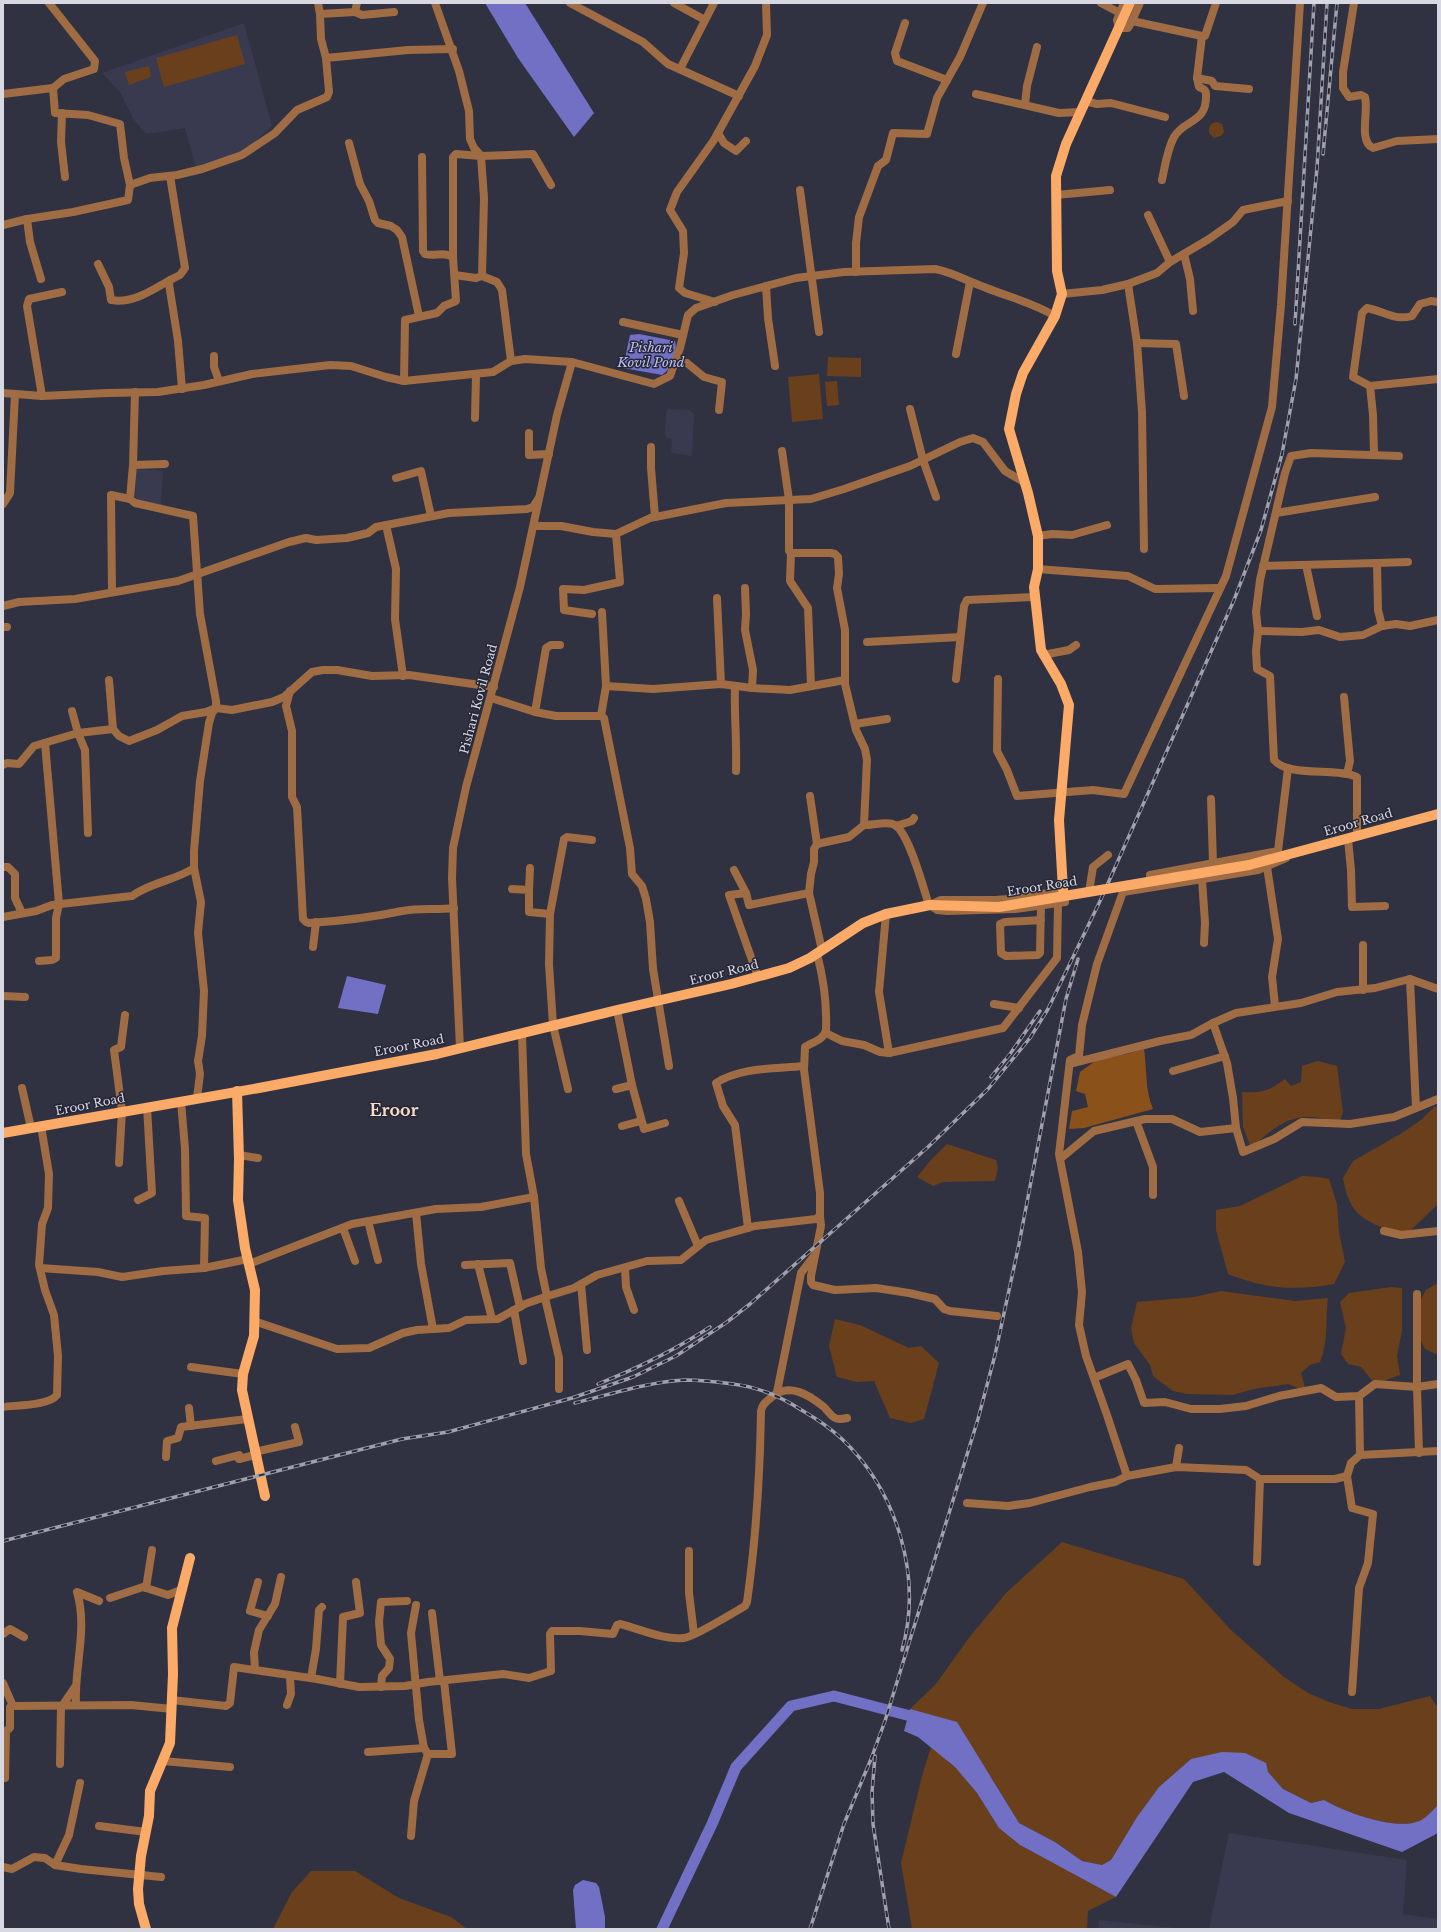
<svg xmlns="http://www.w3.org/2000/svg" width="1441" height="1932" viewBox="0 0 1441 1932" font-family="'Libre Baskerville',serif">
<rect width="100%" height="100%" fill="#303141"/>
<g fill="#393a50">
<polygon points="244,23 272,126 245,151 196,167 185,128 146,134 134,120 120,92 102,73"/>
<polygon points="668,409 689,410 694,414 692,456 671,453 672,439 666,438 665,435 666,412"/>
<polygon points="136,469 163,471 161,505 135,502"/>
<polygon points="1229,1833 1407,1860 1403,1914 1438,1919 1438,1929 1209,1929"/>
<polygon points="1099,1920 1185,1929 1098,1929"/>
</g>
<g fill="#6a401c">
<polygon points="237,35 245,64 164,87 156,58"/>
<polygon points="149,66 151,77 129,85 125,72"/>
<path d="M 1217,122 L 1222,124 L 1224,132 L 1221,136 L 1214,138 L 1209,133 C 1208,126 1211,122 1217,122 Z"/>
<polygon points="828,357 861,358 861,377 827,376"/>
<polygon points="819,374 823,419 792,422 788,377"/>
<polygon points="837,381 839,405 827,406 825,382"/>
<path d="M 1318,1061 L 1337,1066 L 1343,1112 L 1339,1123 C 1297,1109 1282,1120 1251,1148 L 1243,1127 L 1242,1092 C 1262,1093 1269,1091 1285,1079 L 1291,1086 L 1301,1082 L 1302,1066 Z"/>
<path d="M 1438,1106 L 1438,1204 L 1412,1229 L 1397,1234 C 1363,1219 1350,1217 1343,1178 L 1353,1161 L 1402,1133 L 1421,1120 L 1434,1107 Z"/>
<polygon points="947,1144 996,1160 998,1168 995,1181 943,1182 933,1186 917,1177 931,1160"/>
<path d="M 1302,1176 L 1319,1177 L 1329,1179 L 1337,1204 L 1339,1232 L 1345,1262 L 1334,1284 C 1293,1291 1267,1289 1228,1274 L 1216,1230 L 1216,1210 L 1240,1206 Z"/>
<polygon points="1438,1283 1438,1355 1425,1349 1415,1329 1415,1310 1426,1290"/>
<polygon points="1391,1287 1402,1288 1402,1331 1397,1356 1400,1375 1375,1384 1361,1367 1348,1364 1341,1354 1346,1328 1340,1302 1349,1293"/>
<path d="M 1221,1291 L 1295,1301 L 1328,1298 C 1325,1320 1329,1340 1320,1362 L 1310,1365 L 1301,1373 L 1306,1391 L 1288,1384 L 1254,1389 L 1232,1395 L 1187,1394 L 1173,1391 L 1153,1376 L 1150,1365 L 1134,1343 L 1131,1328 L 1137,1302 L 1194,1297 Z"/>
<polygon points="835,1319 860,1325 909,1348 921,1346 939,1363 924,1419 911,1423 890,1418 874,1381 857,1382 837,1377 829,1346"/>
<path d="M 1062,1542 L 1184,1579 L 1231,1630 L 1284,1677 L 1308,1693 L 1329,1702 L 1352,1709 L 1379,1709 L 1430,1696 L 1438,1708 L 1438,1805 C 1433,1810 1425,1819 1419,1821 C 1396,1831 1344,1812 1324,1800 L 1311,1803 L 1283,1789 L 1268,1772 L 1191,1759 L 1159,1787 L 1137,1817 L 1111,1860 L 1102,1865 L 1082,1861 L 1055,1842 L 1019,1823 L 991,1777 L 910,1709 L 936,1684 L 968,1639 L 1006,1593 Z"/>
<polygon points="931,1747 955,1767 977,1793 999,1828 1020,1845 1116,1897 1088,1911 1087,1929 912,1929 901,1863 922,1776"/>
<polygon points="311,1871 355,1871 399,1898 451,1917 467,1929 273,1929 292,1892"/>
</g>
<path fill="#8b511a" d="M 1144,1049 C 1147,1069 1145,1091 1153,1109 L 1084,1128 L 1069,1129 L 1072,1111 L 1088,1107 L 1085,1094 L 1076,1091 L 1080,1072 L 1098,1059 L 1127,1054 Z"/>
<g fill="#7270c5">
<polygon points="485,3 525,3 594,113 574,137 518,58"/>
<path d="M 639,334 L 675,341 C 678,353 672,368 662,375 L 623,368 L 630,335 Z"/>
<polygon points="347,976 386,985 378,1014 338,1008"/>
<path d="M 910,1709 L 957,1722 L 1019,1823 L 1055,1842 L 1082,1861 L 1102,1865 L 1111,1860 L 1137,1817 L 1159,1787 L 1191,1759 L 1222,1752 L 1245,1753 L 1266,1763 L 1268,1772 L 1283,1789 L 1311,1803 L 1324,1800 C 1344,1812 1396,1831 1419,1821 C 1425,1819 1433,1810 1438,1805 L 1438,1833 L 1402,1852 L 1289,1813 L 1224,1772 L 1193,1782 L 1116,1897 L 1020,1845 L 999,1828 L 977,1793 L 955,1767 L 918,1737 L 904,1731 Z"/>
<polygon points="583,1880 596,1883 599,1887 605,1917 605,1929 576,1929 573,1890 575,1885"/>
</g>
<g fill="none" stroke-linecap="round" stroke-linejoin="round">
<polyline stroke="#7270c5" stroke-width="11" points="662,1929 712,1824 736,1767 791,1706 834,1696 922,1719"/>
<g stroke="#9f6c44" stroke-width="8">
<polyline points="49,3 95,61 94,69 64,79 53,88"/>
<polyline points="318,3 320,14"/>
<polyline points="435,3 459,71 469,111 470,139 474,148 481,156 484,198 482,276 497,282 502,290 511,361"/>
<polyline points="570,3 643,42 668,64 739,96"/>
<polyline points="674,3 705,20"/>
<polyline points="1101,3 1120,13"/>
<polyline points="1124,3 1117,20 1119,28 1128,28 1132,21 1202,36 1197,78 1212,81 1215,86 1249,89"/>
<path d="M 1354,3 L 1343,72 L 1343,88 L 1349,97 L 1361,95 L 1365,97 C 1369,111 1358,141 1373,148 L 1397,141 L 1438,139"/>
<polyline points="355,12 362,15 394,12"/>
<polyline points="1132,21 1140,3"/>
<polyline points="905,23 895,53 897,61 947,80"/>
<polyline points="1202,36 1205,36 1216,3"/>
<polyline points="326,58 321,39 320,14 355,12 357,3"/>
<polyline points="680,69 714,3"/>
<polyline points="3,94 53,88 55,113 88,115 120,124 124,158 130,185 150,178 177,175 202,169 242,155 275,133 297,110 327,97 329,92 326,58 408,50 453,49"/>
<polyline points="976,94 1059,113 1080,112"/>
<polyline points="1085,101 1097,104 1111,103 1165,117"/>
<polyline points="1025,105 1027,86 1037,47"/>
<polyline points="62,113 61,142 65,177"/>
<polyline points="718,133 724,143 736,151 746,141"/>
<polyline points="349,143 360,184 369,201 375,220 378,223 391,226 397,230 402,237 419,316"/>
<path d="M 422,157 L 423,251 L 425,254 C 435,257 443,251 453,257"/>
<polyline points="170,176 185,268 180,275 170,280 169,284 178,341 182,389"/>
<path d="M 1162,180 C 1165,166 1167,150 1174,137 C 1184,119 1207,124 1206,95 C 1206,90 1204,89 1199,87 L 1197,78"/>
<polyline points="800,190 819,332"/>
<polyline points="1056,195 1110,190"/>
<polyline points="1148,215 1170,262"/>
<polyline points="3,225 27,219"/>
<polyline points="1184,254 1190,279 1193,311"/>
<path d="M 98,264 L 109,287 L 111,300 C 133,304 152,290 170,280"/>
<polyline points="856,272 856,243 859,217 878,166 886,160 893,133 927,134 937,98 960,57 983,3"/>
<polyline points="455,275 476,278 482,276"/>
<polyline points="41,279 30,242 27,219 73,212 128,200 130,185"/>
<polyline points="1128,284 1137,343 1142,412 1144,549"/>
<polyline points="766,286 768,318 775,366"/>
<polyline points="1062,294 1102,290 1128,284 1157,273 1170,262 1209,239 1233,222 1243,210 1288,201"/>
<polyline points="715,302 685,293 679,288 684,253 683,231 670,210 677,192 714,140 755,66 767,35 766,3"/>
<path d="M 1438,302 L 1431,301 L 1420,304 L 1412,316 C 1394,321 1384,311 1367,308 L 1362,313 L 1353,377 L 1370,386 L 1438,379"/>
<polyline points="623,322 683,335"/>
<polyline points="1137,343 1176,344 1184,396"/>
<polyline points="956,354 970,282"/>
<polyline points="214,356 214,367 219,381"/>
<polyline points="675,361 687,363 704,377 722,382 719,410"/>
<polyline points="404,381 405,320 437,313 444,306 456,301 453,257 453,157 456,154 481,156 533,154 551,185"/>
<polyline points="1370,386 1373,415 1374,455"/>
<path d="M 3,393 L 42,396 L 108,393 L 158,392 L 204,385 L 252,374 L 330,365 L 351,366 L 386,377 L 404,381 L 493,372 L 511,361 L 525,359 L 572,362 L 654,384 L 670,376 L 680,348 L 688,315 L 696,308 L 733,295 L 796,278 L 844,272 L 935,269 C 952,272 967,281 984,287 C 1008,297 1032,302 1055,316"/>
<polyline points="42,396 27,306 29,299 62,292"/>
<polyline points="910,409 923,460 936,497"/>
<polyline points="475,418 476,375"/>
<polyline points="529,433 529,455 549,454"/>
<polyline points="651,447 651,468 655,517"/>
<path d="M 782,451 L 789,500 L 789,551 L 791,553 L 831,553 L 835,554 L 838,557 L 839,574 L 837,588 L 845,630 L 845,684 L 856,730 L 865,749 L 867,760 L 864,825 C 873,825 888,821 895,825 C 909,833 924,890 929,905"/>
<polyline points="165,464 133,465 130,499 135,503 193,516 200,614 216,701 216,708 212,713 209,723 200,781 194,851 194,868 201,902 198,933 204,991 202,1036 198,1061 200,1074 197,1098"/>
<polyline points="133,465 135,392"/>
<polyline points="396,478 421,471 431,516"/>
<polyline points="3,504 10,493 15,394"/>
<polyline points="1276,513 1375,497"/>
<polyline points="386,525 396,569 395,619 403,676"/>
<polyline points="534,526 561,526 593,532 616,534 650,518 726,503 811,499 844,489 910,466 960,442 973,438 983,442 1005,471 1024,482"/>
<polyline points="1038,536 1052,534 1072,535 1107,525"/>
<polyline points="791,553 790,581 808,608 811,686"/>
<polyline points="1377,563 1408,562"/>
<polyline points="1306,565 1317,616"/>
<polyline points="1263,566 1377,563 1378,610 1382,626"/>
<polyline points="1038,569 1128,576 1155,589 1220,588"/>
<polyline points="745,588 746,614 745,630 753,670 752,688"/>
<polyline points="112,592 111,495 130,499"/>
<polyline points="717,598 721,684"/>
<polyline points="3,606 19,602 75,599 178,581 289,542 306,538 316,540 347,538 368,533 376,527 449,513 527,509 533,507 538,499"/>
<polyline points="602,612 606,686"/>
<polyline points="592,614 564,610 563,589 584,590 620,582 616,534"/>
<polyline points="3,627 7,627"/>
<polyline points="1258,631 1302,632 1319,630 1340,637 1363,635 1382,626 1396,624 1410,626 1438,620"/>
<polyline points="867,642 960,637"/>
<polyline points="1043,655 1069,650 1076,645"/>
<polyline points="956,679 964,606 967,600 1034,597"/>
<polyline points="998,679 997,751 1007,770 1017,796 1093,790 1124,794 1226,576 1272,407 1281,305 1300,3"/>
<polyline points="109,680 113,729"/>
<path d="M 735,686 C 734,714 737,742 736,771"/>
<path d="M 290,691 L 286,706 L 292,731 L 292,797 L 297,807 L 303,919 L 306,922 L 309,923 C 342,921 369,918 402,911 C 419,908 437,910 454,908"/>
<polyline points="1344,697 1350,761 1347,774"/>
<polyline points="491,698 535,712 556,716 601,716 604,718 630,848 632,874 642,886 646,899 650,922 653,969 669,1066"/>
<polyline points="72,711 78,733 85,750 88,833"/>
<polyline points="535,712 546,648 551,645 560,645"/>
<polyline points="601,716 606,686 653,689 721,684 752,688 790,690 845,680"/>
<polyline points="855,724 887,719"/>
<polyline points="3,765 7,763 19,764 34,746 78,733 113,729 119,736 129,741 157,730 182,716 206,712 216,708 232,710 272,702 284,697 312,672 323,670 337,670 372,676 409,675 494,687"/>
<polyline points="810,796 817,844"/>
<polyline points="1211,799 1213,863"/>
<polyline points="896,826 912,821 914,818"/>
<path d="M 1357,836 L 1357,777 C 1336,767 1289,778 1274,760 L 1270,676 L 1257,669 L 1256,651 L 1258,631 L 1256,612 L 1260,580 L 1285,473 L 1291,456 L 1311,453 L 1399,456"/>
<polyline points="1348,839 1351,870 1352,907 1385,906"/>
<polyline points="1286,858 1258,870 1123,892 1097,964 1082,1025 1079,1056 1070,1060 1059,1154 1078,1252 1082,1292 1079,1325 1086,1356 1107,1415 1127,1476 1176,1467 1246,1470 1260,1479 1335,1479 1347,1476 1352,1508 1373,1514 1368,1563 1359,1588 1352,1692"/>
<polyline points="3,867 8,867 15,874 15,898 22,913"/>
<polyline points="1267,867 1278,939 1272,977 1275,1006"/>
<polyline points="734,870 746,893"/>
<polyline points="1202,879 1205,923 1204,943"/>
<polyline points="1151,887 1150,875 1278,851 1288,768"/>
<polyline points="512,889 529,890 529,912 550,914 549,964 553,1025 568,1089"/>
<polyline points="529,890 530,868"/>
<polygon points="1063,890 1065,902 1015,909 947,911 937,910 930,905 941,900 995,900 1021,898"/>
<polyline points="1089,892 1093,867 1108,855"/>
<polyline points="550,914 564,839 567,837 592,840"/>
<polyline points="886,914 879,992 889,1053 1003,1028 1057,958 1058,903"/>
<path d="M 3,917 L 36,911 L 52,905 L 132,896 C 151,882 174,881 194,868"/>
<polyline points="1041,920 1005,922 1000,924 1001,953 1006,956 1038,955 1040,953 1041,905"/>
<polyline points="313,947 316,922"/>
<polyline points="822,950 809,893 811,874 814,862 814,849 817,844 849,837 864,825"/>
<polyline points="39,961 52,960 56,958 56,918 59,904 45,743"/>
<polyline points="758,977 729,895 746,893 749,905 809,893"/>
<polyline points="1363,990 1363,945"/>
<polyline points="3,996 25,997"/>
<polyline points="994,1004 1019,1008"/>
<polyline points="617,1010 632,1085 644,1129 665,1123"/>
<polyline points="826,1033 842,1041 864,1045 880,1052 889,1053"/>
<path d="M 522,1034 L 526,1154 L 534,1197 L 541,1268 L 546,1292 L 548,1296 L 574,1288 L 597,1275 L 647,1261 L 681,1260 L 706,1240 L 755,1226 L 816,1219 L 820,1216 L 820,1193 L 804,1070 L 805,1047 C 812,1042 824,1040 826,1030 C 827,1003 824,980 817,954"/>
<polyline points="460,1048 452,878 453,848 466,787 520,587 557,415 572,362"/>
<polyline points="1073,1063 1160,1041 1191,1035 1213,1023"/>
<polyline points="1173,1071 1225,1056"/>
<polyline points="22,1088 31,1128"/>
<polyline points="616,1089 632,1085"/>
<polyline points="181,1101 185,1149 186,1216 205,1218 204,1268 248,1259"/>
<polyline points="1416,1108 1438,1099"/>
<polyline points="1136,1121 1153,1167 1153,1195"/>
<polyline points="622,1126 641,1121"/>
<polyline points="1236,1128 1233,1098 1227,1063 1213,1023 1236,1013 1301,1003 1337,992 1375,988 1410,979"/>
<polyline points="239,1155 258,1158"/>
<polyline points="1060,1159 1094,1131 1145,1119 1172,1119 1200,1132 1236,1128 1243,1152 1274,1139 1302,1122 1350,1124 1394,1117 1416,1108 1410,979 1438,989"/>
<polyline points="119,1163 122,1111 114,1050 121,1047 125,1015"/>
<polyline points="138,1200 152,1193 147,1107"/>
<polyline points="679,1201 698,1246"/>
<polyline points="416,1213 421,1264 433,1329"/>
<polyline points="820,1216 821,1226 811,1276 811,1282 813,1285 835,1290 876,1288 909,1293 935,1299 944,1309 950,1311 997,1316"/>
<polyline points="368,1221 378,1260"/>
<polyline points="343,1228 355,1261"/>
<path d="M 748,1228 L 735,1125 L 723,1106 L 716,1083 C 741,1067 775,1069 804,1066"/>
<polyline points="1384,1231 1401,1235 1438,1231"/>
<polyline points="249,1264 352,1224 436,1209 481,1207 534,1197"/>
<polyline points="478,1264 492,1319"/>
<polyline points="465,1265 510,1263 520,1307"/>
<polyline points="40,1268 98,1272 122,1277 163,1271 204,1268"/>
<polyline points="625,1268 626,1287 634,1310"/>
<polyline points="581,1284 587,1350"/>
<polyline points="1417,1294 1417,1387 1419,1453"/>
<polyline points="545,1298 559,1358 559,1389"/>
<polyline points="514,1310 523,1361"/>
<polyline points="254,1321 337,1349 369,1348 403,1333 417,1330 449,1328 466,1320 498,1319 525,1304 548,1296"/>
<polyline points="191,1367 243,1374"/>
<polyline points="1094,1378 1128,1364 1136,1380 1144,1403 1165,1402 1191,1409 1220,1409 1246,1406 1279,1396 1321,1388 1336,1397 1359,1396 1375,1384 1417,1387 1438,1384"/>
<polyline points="777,1392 801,1273 814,1256"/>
<polyline points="1359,1396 1360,1455"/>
<path d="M 3,1407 C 17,1405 48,1406 57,1395 L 58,1356 L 54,1315 L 45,1290 L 39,1265 L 42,1224 L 48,1208 L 49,1174 L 41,1126"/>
<polyline points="189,1408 191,1426"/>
<polyline points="254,1452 299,1442 295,1427"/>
<polyline points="166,1457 167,1441 178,1438 181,1427 247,1419"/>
<polyline points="216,1461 239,1455 239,1459 255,1455"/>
<polyline points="1176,1467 1179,1448"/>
<polyline points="1347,1476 1351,1463 1360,1455 1438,1451"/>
<polyline points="967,1503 1008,1506 1030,1503 1090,1487 1115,1482 1127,1476"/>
<polyline points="689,1551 689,1593 694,1634"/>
<polyline points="1257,1562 1260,1479"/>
<polyline points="258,1582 250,1611 268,1616"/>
<polyline points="146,1588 152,1550"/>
<polyline points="110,1598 143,1587 168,1595 183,1589"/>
<polyline points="432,1613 440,1681"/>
<polyline points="3,1634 10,1629 24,1637"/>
<polyline points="255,1670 254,1652 259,1630 275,1604 281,1577"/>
<polyline points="311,1678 316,1649 319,1610 322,1607"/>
<polyline points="3,1683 13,1706"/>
<polyline points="340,1684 343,1617 360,1613 356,1582"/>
<polyline points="381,1687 382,1676 389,1668 390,1659 381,1645 379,1622 381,1602 407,1601"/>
<path d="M 172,1700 L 226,1706 L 230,1703 L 234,1667 L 317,1679 L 359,1687 L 405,1686 L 428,1682 L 503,1674 L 529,1678 L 551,1671 L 550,1634 L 552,1631 L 580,1631 L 613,1634 L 617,1625 L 620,1624 C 640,1629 663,1640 684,1638 C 694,1637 733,1613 745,1606 L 747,1602 C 756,1539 760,1475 761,1411 C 762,1404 767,1401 772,1397 C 789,1382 809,1395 824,1407 C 827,1410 831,1416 835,1418 C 839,1420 843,1419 847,1418"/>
<path d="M 76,1705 C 74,1667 88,1629 77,1592 L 99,1601"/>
<polyline points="287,1705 291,1694 290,1676"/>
<polyline points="62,1706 75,1687"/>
<polyline points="3,1733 10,1728 10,1707 13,1706 131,1705 172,1709"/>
<polyline points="424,1748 428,1754 452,1754 444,1681"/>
<polyline points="368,1752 424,1748 419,1720 411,1633 416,1605"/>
<polyline points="163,1761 230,1767"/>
<polyline points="60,1764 61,1706"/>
<polyline points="5,1778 6,1732"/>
<polyline points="99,1826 146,1832"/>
<polyline points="411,1836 414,1801 428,1754"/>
<polyline points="55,1865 69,1835 80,1783"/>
<polyline points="3,1867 12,1869 34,1857 45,1858 55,1865 81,1869 161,1877"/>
</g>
<g stroke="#fcaa67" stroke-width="10">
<polyline points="1249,865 1438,814"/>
<polyline points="1063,890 1059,820 1069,705 1061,684 1041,650 1034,587 1038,569 1038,536 1028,493 1009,429 1016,394 1023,373 1055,316 1062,294 1057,271 1056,176 1066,144 1130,3"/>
<polyline points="237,1091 239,1159 238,1200 245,1248 255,1290 254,1336 243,1374 242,1390 265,1496"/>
<polyline points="3,1133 259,1088 437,1054 617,1010 731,984 789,968 810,958 863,923 886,914 930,905"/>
<polyline points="146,1929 139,1904 138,1889 141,1856 149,1816 150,1791 170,1743 173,1674 172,1628 190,1558"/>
</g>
<defs>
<g id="rail">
<polyline points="1323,154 1337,3"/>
<polyline points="1295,324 1314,3"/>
<polyline points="991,1077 1010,1054 1040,1011"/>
<path d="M 598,1384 C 638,1368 675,1350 710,1327"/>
<path d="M 575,1403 C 611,1394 648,1382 685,1380 C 700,1380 718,1382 733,1384 C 758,1387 782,1397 803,1411 C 817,1419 830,1428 842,1439 C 897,1491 923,1577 902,1650"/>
<polyline points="3,1541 402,1439 448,1432 572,1398 633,1377 676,1356 727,1322 750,1304 928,1147 988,1089 1030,1038 1048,1009 1101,899 1234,600 1261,530 1282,454 1296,379 1317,168 1327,3"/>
<polyline points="875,1756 872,1792 873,1824 889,1929"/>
<polyline points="810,1929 844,1824 871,1759 885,1721 978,1419 995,1355 1019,1244 1066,999 1078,959"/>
</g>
</defs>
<use href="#rail" stroke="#a0a1ad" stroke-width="3.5"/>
<use href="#rail" stroke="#262736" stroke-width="2" stroke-dasharray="6" stroke-linecap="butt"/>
<polyline stroke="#fcaa67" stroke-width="10" points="930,905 999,907 1249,865"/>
</g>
<g text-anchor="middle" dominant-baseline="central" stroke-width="3" stroke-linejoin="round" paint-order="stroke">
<g font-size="12" fill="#d7d8e2" stroke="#262736">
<text transform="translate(478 699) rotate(-75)">Pishari Kovil Road</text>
<text transform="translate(1358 822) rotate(-16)">Eroor Road</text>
<text transform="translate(1042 886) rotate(-9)">Eroor Road</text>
<text transform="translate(724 972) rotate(-14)">Eroor Road</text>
<text transform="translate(409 1045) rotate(-11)">Eroor Road</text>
<text transform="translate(90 1104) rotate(-11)">Eroor Road</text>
</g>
<g font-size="13" font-style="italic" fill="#bec0ed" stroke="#262736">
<text x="651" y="347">Pishari<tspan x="651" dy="15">Kovil Pond</tspan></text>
</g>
<g font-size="16" font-weight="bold" fill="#f6dbc7" stroke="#262736">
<text x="394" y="1110">Eroor</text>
</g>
</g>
<rect width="1441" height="1932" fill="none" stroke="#d7d8e2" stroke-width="8"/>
</svg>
